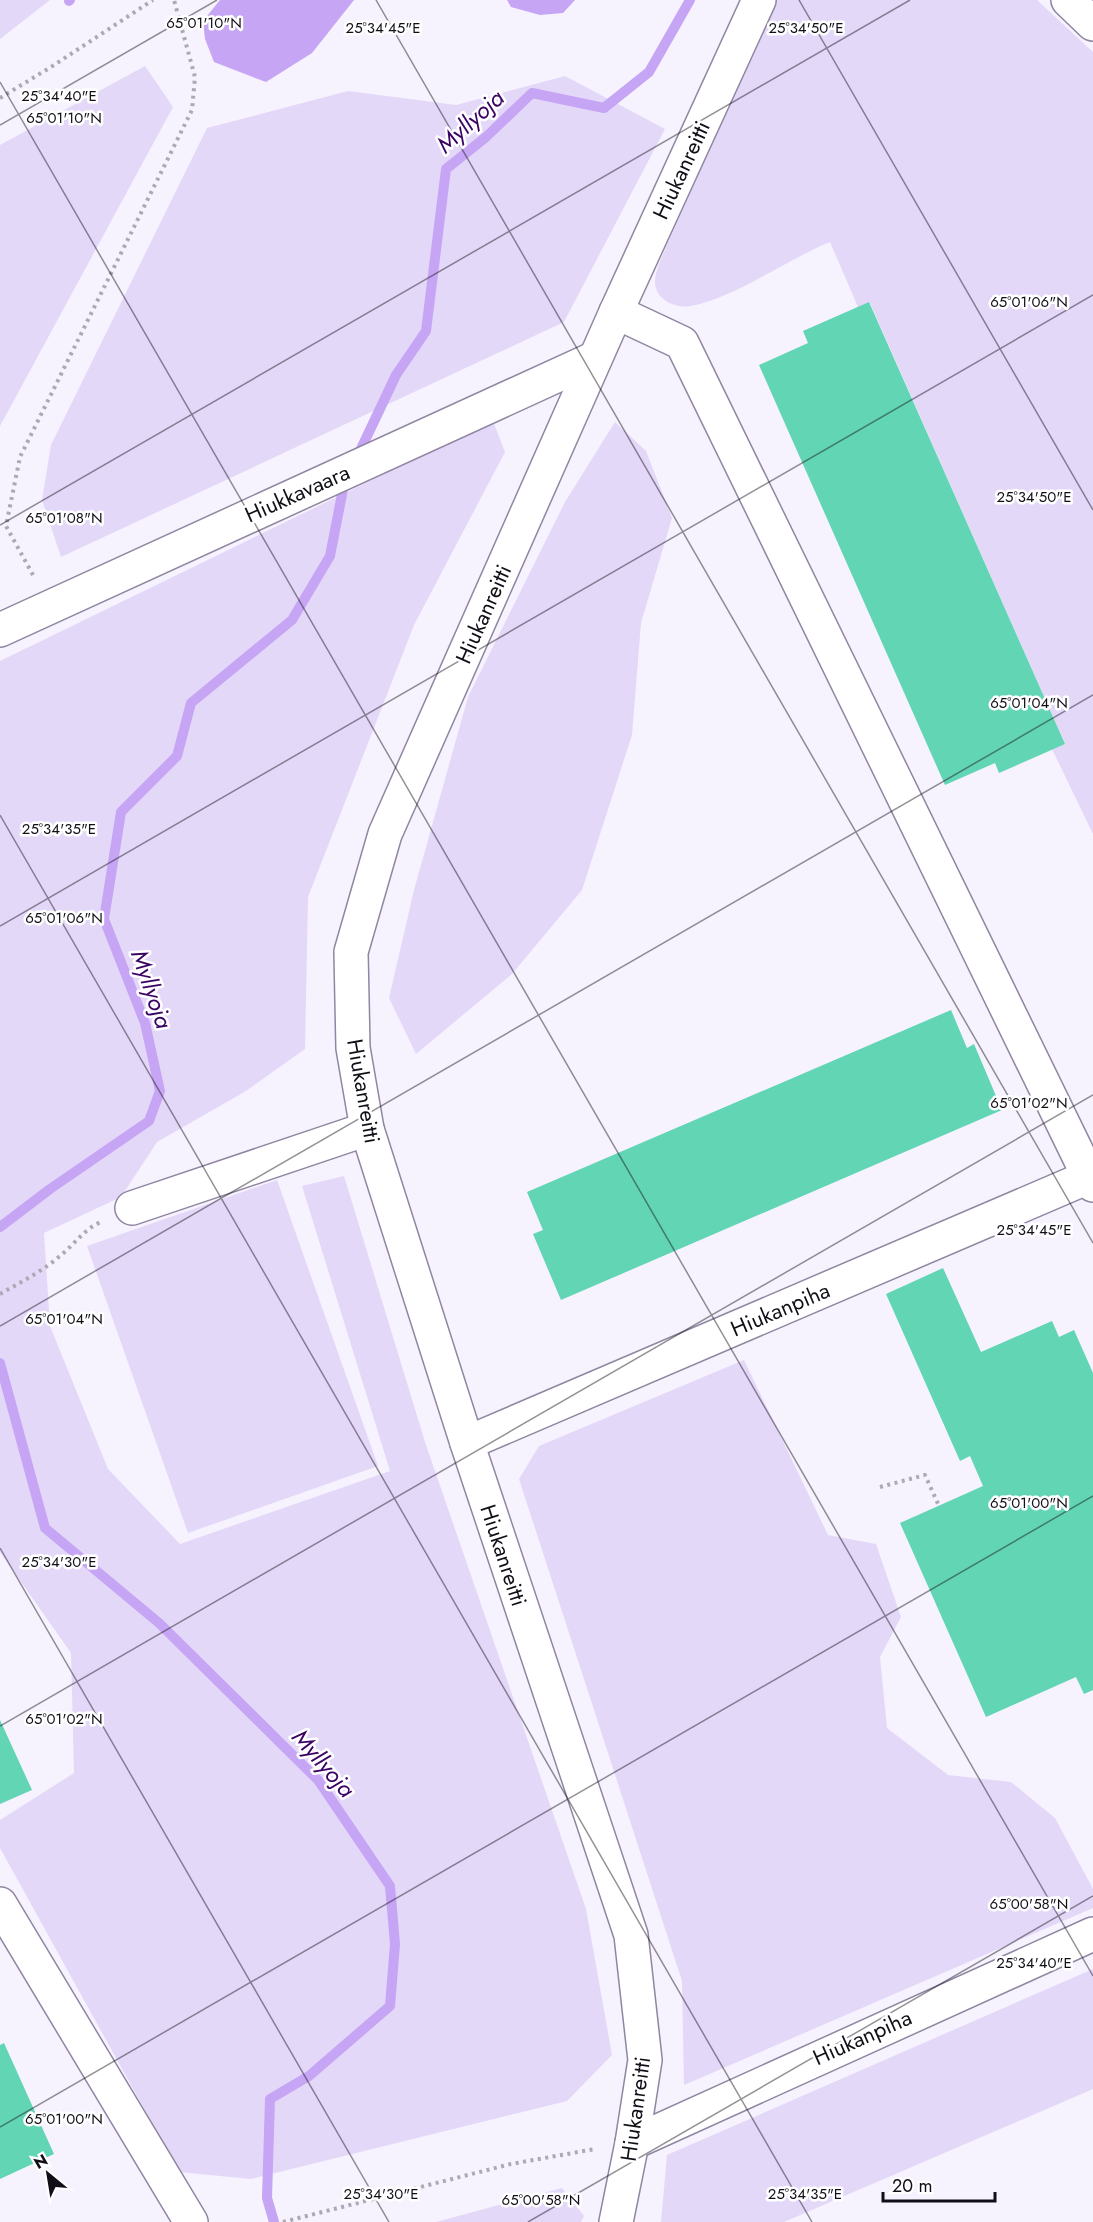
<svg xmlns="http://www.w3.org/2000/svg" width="1093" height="2222" viewBox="0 0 1093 2222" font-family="Jost,sans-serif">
<rect width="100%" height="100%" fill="#f6f2fe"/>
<g fill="#e4d8f9">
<polygon points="0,0 50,0 0,39"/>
<path d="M 776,0 L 1037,0 L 1093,52 L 1093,834 L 1052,749 L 1065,744 L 870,303 L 858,307 L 830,242 C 786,260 736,297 691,306 C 674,309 654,299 655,280 C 656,269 663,255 667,245 Z"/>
<polygon points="145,66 173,107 0,426 0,145"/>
<polygon points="565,76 665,129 564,322 61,557 42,500 51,445 207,128 348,91 456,105"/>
<polygon points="493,421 505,452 414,625 308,897 305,1049 246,1091 157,1142 121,1197 44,1233 50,1326 108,1469 180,1544 390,1471 302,1186 344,1176 425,1442 586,1909 612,2055 567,2101 251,2179 179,2172 0,1848 0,1820 74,1773 71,1653 0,1552 0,661"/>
<polygon points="615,422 646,451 672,518 641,623 632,735 582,890 512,974 416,1054 389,998 414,890 468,697 565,502"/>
<polygon points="277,1180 378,1466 188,1533 87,1246"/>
<polygon points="744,1360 828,1535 876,1544 901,1617 880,1657 887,1728 948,1775 1011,1782 1055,1818 1093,1889 1093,1908 684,2085 682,1981 519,1479 539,1446"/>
<polygon points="1093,1969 1093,2089 784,2222 661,2222 667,2155"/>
<polygon points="562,2188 584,2216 581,2222 436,2222"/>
</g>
<g fill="#c6a5f5">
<polygon points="220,0 354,0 312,53 266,82 214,62 205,39 203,21"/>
<polygon points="507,0 575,0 563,13 540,15 511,7"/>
</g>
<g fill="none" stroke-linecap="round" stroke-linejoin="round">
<g stroke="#c6a5f5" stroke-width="10">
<polyline points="69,1 70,0"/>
<polyline points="360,451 396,375 426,331 446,169 486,137 532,93 604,108 649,72 690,0"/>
<polyline points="0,1227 50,1189 149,1121 160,1091 145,1023 104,919 121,812 177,756 191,703 292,620 330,556 344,484"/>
<polyline points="0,1363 45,1528 159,1623 318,1780 390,1886 395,1944 390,2006 309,2076 270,2099 267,2198 274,2222"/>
</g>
</g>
<g fill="#62d5b5">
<polygon points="869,302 1065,744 999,773 995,763 945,785 759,365 808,343 803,331"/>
<polygon points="951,1010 967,1048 974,1044 1002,1110 561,1300 533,1234 543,1230 527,1192"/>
<polygon points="943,1268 981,1352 1052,1321 1059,1337 1074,1330 1093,1373 1093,1690 1084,1694 1076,1677 986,1717 900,1523 983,1486 970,1456 960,1461 886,1294"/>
<polygon points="0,1720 32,1790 0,1804"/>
<polygon points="4,2043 54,2154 0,2179 0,2045"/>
</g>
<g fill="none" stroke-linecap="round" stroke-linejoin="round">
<defs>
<g id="minor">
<polyline points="1068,0 1093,24"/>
<polyline points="616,312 682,343 1093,1185"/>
<polyline points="0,630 595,358"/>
<polyline points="132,1208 367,1129"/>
<polyline points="467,1443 1093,1175"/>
<polyline points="0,1904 191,2222"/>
<polyline points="632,2143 1093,1934"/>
<polyline points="616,2222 632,2143 645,2060 631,1935 467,1443 367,1129 353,1048 351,952 385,834 616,312 759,0"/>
</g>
</defs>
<use href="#minor" stroke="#9086a1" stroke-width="36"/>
<g stroke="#aca8b4" stroke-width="4" stroke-dasharray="3 4.5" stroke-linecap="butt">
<polyline points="0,98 51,67 153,0"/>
<polyline points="33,575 6,526 20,457 192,110 195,77 174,0"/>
<path d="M 0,1294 C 21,1282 43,1271 61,1255 C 75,1244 84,1229 101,1222"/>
<polyline points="880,1487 925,1475 939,1506"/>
<polyline points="283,2222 511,2164 595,2149"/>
</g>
<use href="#minor" stroke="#fff" stroke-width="33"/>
</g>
<path fill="none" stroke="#120e17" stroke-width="1.5" stroke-opacity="0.45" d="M 376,0 L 1093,1243M 799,0 L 1093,510M 0,82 L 1093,1976M 0,125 L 217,0M 0,525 L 910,0M 0,815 L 812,2222M 0,926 L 1093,295M 0,1326 L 1093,695M 0,1548 L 389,2222M 0,1726 L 1093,1095M 0,2127 L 1093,1496M 528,2222 L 1093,1896"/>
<g text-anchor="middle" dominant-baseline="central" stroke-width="5" stroke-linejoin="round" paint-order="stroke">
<g font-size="22" fill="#120e17" stroke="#fff">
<text transform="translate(681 170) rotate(-65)">Hiukanreitti</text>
<text transform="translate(297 493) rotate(-24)">Hiukkavaara</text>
<text transform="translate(483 614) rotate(-66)">Hiukanreitti</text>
<text transform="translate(364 1091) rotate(80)">Hiukanreitti</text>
<text transform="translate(780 1309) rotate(-23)">Hiukanpiha</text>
<text transform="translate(504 1555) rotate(72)">Hiukanreitti</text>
<text transform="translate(862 2037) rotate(-24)">Hiukanpiha</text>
<text transform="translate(635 2109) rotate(-82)">Hiukanreitti</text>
</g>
<g font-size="24" font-style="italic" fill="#3a0363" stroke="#fff">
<text transform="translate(470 121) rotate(-42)">Myllyoja</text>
<text transform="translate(152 989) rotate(71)">Myllyoja</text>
<text transform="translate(324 1763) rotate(49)">Myllyoja</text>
</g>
</g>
<g font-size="15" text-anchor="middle" fill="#120e17" stroke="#fff" stroke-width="5" stroke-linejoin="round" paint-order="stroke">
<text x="204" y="28">65°01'10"N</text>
<text x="383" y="33">25°34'45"E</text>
<text x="806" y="33">25°34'50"E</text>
<text x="59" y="101">25°34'40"E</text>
<text x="64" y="123">65°01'10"N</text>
<text x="1029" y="307">65°01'06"N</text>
<text x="1034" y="502">25°34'50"E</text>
<text x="64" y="523">65°01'08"N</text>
<text x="1029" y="708">65°01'04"N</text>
<text x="59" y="834">25°34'35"E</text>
<text x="64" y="923">65°01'06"N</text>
<text x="1029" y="1108">65°01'02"N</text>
<text x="1034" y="1235">25°34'45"E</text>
<text x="64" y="1324">65°01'04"N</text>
<text x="1029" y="1508">65°01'00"N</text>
<text x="59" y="1567">25°34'30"E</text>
<text x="64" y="1724">65°01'02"N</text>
<text x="1029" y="1909">65°00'58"N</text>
<text x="1034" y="1968">25°34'40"E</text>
<text x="64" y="2124">65°01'00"N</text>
<text x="381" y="2199">25°34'30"E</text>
<text x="805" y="2199">25°34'35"E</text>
<text x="541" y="2205">65°00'58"N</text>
</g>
<g transform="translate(48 2174) rotate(330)" stroke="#ffffff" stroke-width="4.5" paint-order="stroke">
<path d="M0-4.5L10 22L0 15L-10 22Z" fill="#120e17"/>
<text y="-9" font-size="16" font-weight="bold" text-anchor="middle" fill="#120e17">N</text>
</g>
<path d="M883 2192v9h112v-9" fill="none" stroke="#120e17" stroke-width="3"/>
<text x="892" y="2192" font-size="18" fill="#120e17" stroke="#ffffff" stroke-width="4.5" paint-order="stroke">20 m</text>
</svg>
